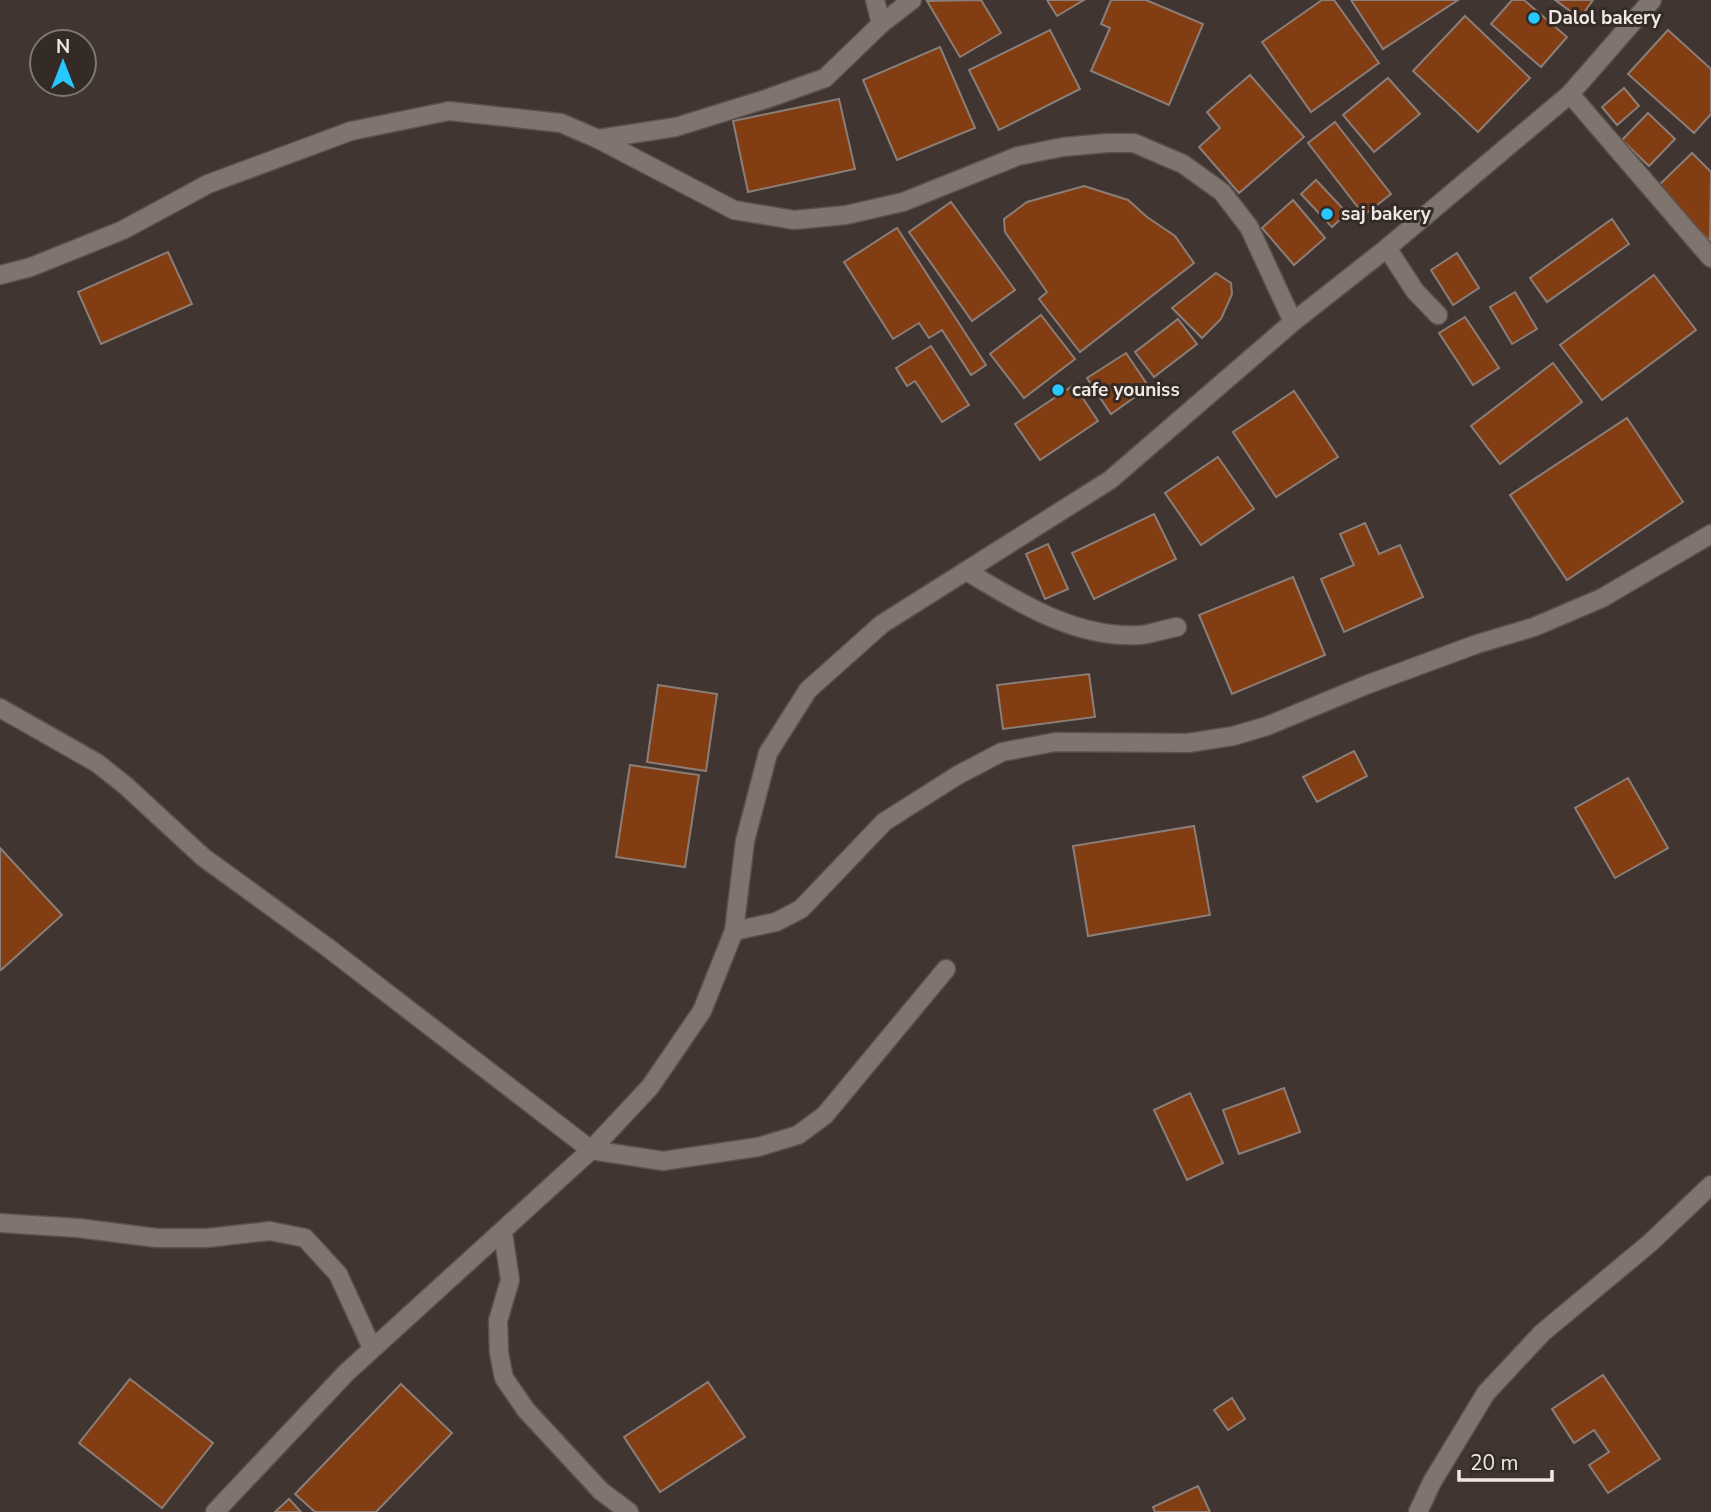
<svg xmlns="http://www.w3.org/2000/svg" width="1711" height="1512" viewBox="0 0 1711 1512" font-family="'Nunito Sans',sans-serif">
<rect width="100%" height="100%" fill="#403530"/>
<g fill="#823d13" stroke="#8b7e78" stroke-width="2">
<polygon points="981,0 1001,33 960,57 927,1"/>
<polygon points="1047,0 1084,0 1057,16"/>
<polygon points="1111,0 1146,0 1203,24 1169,105 1091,71 1110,28 1101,24"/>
<polygon points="1322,0 1334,0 1379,63 1311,112 1262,42"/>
<polygon points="1351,0 1458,0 1383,49"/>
<polygon points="1512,0 1524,0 1567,37 1541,67 1491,24"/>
<polygon points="1555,0 1593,0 1580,18"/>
<polygon points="1465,16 1530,78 1478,132 1413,71"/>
<polygon points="1050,30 1080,89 999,130 969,70"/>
<polygon points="1668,30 1711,69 1711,114 1694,133 1628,74"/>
<polygon points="940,47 975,128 897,160 863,80"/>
<polygon points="1250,75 1304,137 1239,193 1199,147 1220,128 1207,112"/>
<polygon points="1388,78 1420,114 1374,152 1343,115"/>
<polygon points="1624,88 1639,106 1617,125 1602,107"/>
<polygon points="839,99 855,169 748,192 733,121"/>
<polygon points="1648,113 1675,139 1649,166 1622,140"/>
<polygon points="1335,122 1391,194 1364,215 1308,143"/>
<polygon points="1692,153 1711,172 1710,241 1656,188"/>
<polygon points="1316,180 1347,213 1332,227 1301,194"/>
<polygon points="1084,186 1128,200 1147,217 1175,236 1194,263 1080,352 1039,299 1047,292 1005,232 1004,219 1027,202"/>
<polygon points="1293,200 1325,238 1294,265 1262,228"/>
<polygon points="951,202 1015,290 972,321 909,232"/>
<polygon points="1612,219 1629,244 1547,302 1530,278"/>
<polygon points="897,228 986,365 971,375 942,330 929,338 919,323 893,339 844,262"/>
<polygon points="168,252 192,304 101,344 78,292"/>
<polygon points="1457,253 1479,288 1453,305 1431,270"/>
<polygon points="1216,273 1231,283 1232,294 1221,319 1202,338 1172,308"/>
<polygon points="1654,275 1696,330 1602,400 1560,345"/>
<polygon points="1515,292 1537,329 1512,344 1490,307"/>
<polygon points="1041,315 1075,359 1024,398 990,354"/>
<polygon points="1465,317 1499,368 1473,385 1439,333"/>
<polygon points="1178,319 1197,344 1154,377 1135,352"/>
<polygon points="931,346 969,405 942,422 915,381 907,386 896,368"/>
<polygon points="1126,353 1149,387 1111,414 1087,378"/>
<polygon points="1553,363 1582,402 1500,464 1471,426"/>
<polygon points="1074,385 1098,421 1040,460 1015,424"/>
<polygon points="1294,391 1338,457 1276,497 1233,432"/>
<polygon points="1627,418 1683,502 1567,580 1510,495"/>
<polygon points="1218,457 1254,509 1201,545 1165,493"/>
<polygon points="1154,514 1176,559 1094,599 1072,553"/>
<polygon points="1365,523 1379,554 1400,545 1423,597 1344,632 1321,579 1354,565 1340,534"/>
<polygon points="1048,544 1068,589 1045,599 1026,554"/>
<polygon points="1293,577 1325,655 1232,694 1199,615"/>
<polygon points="1089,674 1095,717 1003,729 997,685"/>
<polygon points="658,685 717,694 706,771 647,762"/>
<polygon points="1354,751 1367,776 1317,802 1303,777"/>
<polygon points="630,765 699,775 685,867 616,857"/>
<polygon points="1628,778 1668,848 1615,878 1575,808"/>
<polygon points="1194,826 1210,915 1088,936 1073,846"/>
<polygon points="0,848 62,915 1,970 0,969"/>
<polygon points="1284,1088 1300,1132 1239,1154 1223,1110"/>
<polygon points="1190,1093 1223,1163 1187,1180 1154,1110"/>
<polygon points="1603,1375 1660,1459 1608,1493 1589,1465 1609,1452 1594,1430 1574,1443 1552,1409"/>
<polygon points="130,1379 213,1443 162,1508 79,1443"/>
<polygon points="708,1382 745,1437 660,1492 624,1437"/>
<polygon points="401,1384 452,1433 376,1512 315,1512 295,1494"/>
<polygon points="1232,1398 1245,1419 1228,1430 1214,1410"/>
<polygon points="1198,1486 1210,1512 1155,1512 1153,1507"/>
<polygon points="289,1499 301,1512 275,1512"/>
</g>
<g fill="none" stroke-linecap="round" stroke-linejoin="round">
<defs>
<polyline id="lane" points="875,0 881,24"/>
<g id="street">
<polyline points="1570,94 1711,258"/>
<polyline points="598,139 676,127 766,99 825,78 881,24 912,0"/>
<polyline points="1387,248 1415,291 1438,315"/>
<path d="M 966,571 C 1019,602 1075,639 1140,635 C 1152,634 1165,629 1177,627"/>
<polyline points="0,708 97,763 126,786 203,857 327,947 591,1150 663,1161 758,1147 798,1135 825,1115 946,969"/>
<polyline points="0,1223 78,1228 157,1238 207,1238 270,1231 305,1238 338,1274 372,1348"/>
<polyline points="503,1233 510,1280 498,1321 499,1353 504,1378 526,1410 601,1491 629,1512"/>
<polyline points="1418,1512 1432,1482 1486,1393 1542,1333 1650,1243 1711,1185"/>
</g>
<g id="secondary">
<polyline points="0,275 31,267 123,230 208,184 351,131 449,111 561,123 598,139 734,210 794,220 846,215 903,202 1018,156 1063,147 1107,143 1134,143 1183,164 1222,192 1249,227 1293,322"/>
<polyline points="734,931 776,922 801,909 884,822 958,775 1002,752 1055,742 1188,743 1233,736 1267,726 1366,685 1477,644 1534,627 1602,598 1711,534"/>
<polyline points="215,1512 346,1373 591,1150 650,1087 702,1011 734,931 745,841 768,753 808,690 882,624 1110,480 1293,322 1387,248 1570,94 1652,0"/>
</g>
</defs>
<use href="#lane" stroke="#5a514c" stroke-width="21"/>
<use href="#street" stroke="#5a514c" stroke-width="21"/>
<use href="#secondary" stroke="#5a514c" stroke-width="21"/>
<use href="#lane" stroke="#80746e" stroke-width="18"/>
<use href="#street" stroke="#80746e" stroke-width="18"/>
<use href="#secondary" stroke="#80746e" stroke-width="18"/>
</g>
<g fill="#27c8ff" stroke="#352b26" stroke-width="2.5">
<circle cx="1534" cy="18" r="7"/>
<circle cx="1327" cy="214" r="7"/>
<circle cx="1058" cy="390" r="7"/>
</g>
<g text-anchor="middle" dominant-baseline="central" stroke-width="6" stroke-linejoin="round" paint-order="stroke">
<g font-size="19" font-weight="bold" fill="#efe8e4" stroke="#352b26" text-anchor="start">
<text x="1548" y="18">Dalol bakery</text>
<text x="1341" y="214">saj bakery</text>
<text x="1072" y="390">cafe youniss</text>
</g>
</g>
<g transform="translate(63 63)"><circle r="33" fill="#352b26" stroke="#7f7772" stroke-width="2"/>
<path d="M0-5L12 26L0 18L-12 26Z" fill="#27c8ff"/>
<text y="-10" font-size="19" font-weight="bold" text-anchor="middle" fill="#efe8e4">N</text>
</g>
<path d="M1459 1470v10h93v-10" fill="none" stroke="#efe8e4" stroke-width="3.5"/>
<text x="1470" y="1470" font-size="21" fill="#efe8e4" stroke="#352b26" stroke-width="5" paint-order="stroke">20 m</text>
</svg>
